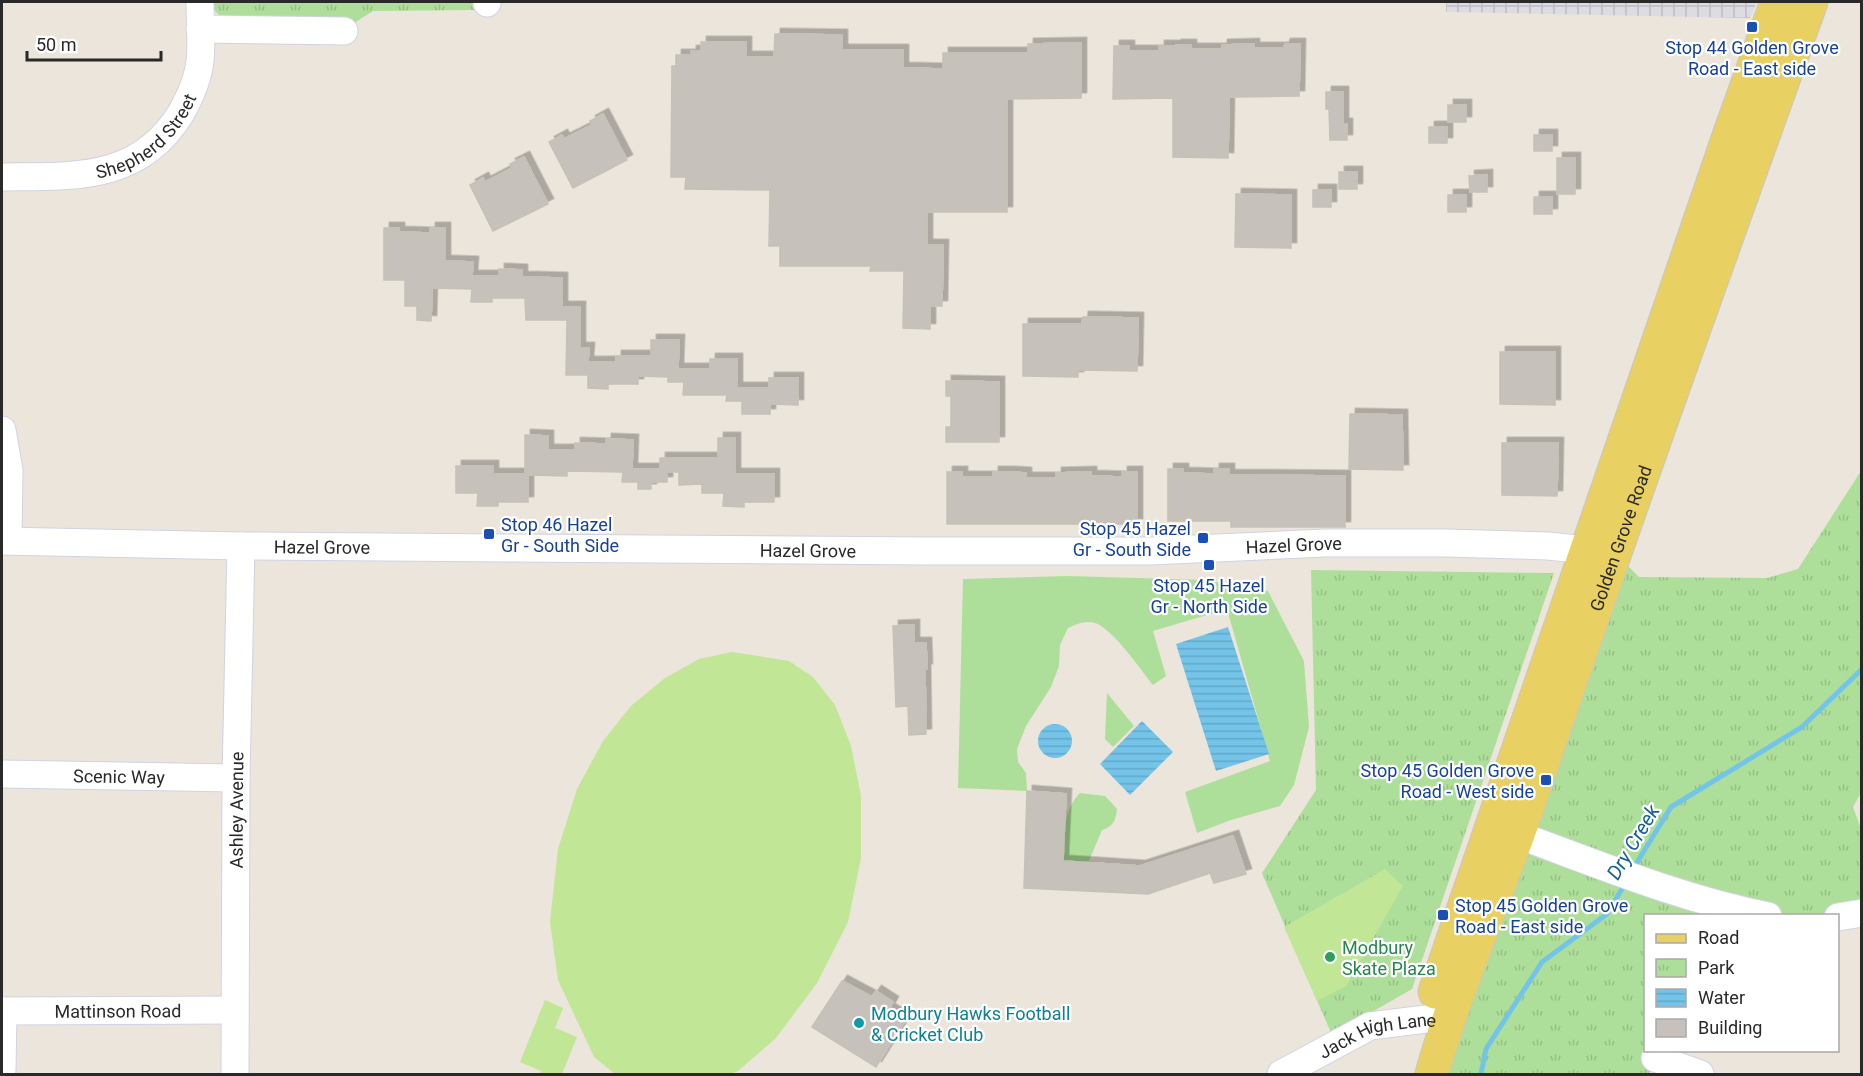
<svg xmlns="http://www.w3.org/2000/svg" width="1863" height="1076" viewBox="0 0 1863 1076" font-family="Roboto,sans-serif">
<defs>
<pattern id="industrial-grid" width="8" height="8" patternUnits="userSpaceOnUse" patternTransform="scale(1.5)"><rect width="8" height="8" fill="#dedce3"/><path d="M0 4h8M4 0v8" fill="none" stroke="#bebdc3"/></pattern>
<pattern id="park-tufts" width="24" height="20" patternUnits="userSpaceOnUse" patternTransform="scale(1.5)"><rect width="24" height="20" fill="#aedf9a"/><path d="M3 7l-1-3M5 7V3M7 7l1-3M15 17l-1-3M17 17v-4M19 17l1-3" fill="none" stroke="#96bf85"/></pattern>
<pattern id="water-rules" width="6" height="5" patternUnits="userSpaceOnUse" patternTransform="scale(1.5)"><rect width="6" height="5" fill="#73c4e8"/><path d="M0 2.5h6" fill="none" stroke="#64a8c7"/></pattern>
<filter id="shadow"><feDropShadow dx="5.5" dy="-5.5" stdDeviation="0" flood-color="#0004"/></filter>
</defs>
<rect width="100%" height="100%" fill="#ebe5db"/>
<polygon fill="url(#industrial-grid)" points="1446,2 1757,2 1750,18 1446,12"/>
<g fill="#aedf9a">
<path d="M 1067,576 L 1206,580 L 1268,591 L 1304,661 L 1309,727 L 1294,785 L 1280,806 L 1231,820 L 1197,833 L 1185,792 L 1270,761 L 1227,609 L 1153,631 L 1166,676 L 1153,685 C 1141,670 1112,628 1095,623 C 1085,620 1077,624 1068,628 L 1060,645 L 1059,666 L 1051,687 L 1026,726 L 1017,749 L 1018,762 L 1026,773 L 1027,791 L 958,788 L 963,579 Z"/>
<polygon points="1107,693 1134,726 1113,747 1105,739"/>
<path d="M 1080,793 L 1105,796 L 1117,809 C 1116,820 1113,827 1102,830 L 1088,863 L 1063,861 C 1064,837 1062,811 1080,793 Z"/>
</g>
<g fill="url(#park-tufts)">
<polygon points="212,2 476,2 476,10 373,11 351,25 221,17 215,11"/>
<polygon points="1861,471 1862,791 1853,807 1861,829 1861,913 1838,916 1768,915 1710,902 1705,915 1646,916 1646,1050 1658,1051 1649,1074 1432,1074 1614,552 1639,577 1767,578 1798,569"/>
<polygon points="1311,570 1554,573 1412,989 1332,1035 1262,873 1316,790"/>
</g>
<g fill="#c0e696">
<polygon points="732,652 789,661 813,677 835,705 851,746 861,796 861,858 848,922 817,983 776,1038 738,1071 730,1074 615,1074 594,1057 558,980 550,922 558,849 577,789 603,741 631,706 665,678 699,659"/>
<polygon points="1385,869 1403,886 1346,986 1317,1001 1284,927"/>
<polygon points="545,1000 563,1008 555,1028 577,1037 562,1074 540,1074 541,1071 520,1062"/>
</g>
<g fill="url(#water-rules)">
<polygon points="1228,627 1269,754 1216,771 1176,644"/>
<polygon points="1142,721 1173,752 1130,795 1100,764"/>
<circle cx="1055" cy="741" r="17"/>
</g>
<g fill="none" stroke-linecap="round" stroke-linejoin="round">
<g stroke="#73c4e8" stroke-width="5">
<polyline points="1633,869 1671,807 1802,727 1862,669"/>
<polyline points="1481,1074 1486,1049 1542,962 1607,914 1626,882"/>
</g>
</g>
<g fill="#c6c2bb" stroke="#c6c1b5" stroke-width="1.5" filter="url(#shadow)">
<polygon points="775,34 842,35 842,50 903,50 903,68 943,69 943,53 1028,53 1028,44 1081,43 1081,98 1007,99 1007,212 927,212 927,245 943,245 942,306 930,306 930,329 903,328 904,271 870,271 871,266 780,266 780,246 769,246 770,190 685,189 686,177 671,177 672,66 676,66 676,55 691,55 691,51 701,51 701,42 746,42 746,57 774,57"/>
<polygon points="1254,44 1254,48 1284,48 1285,44 1300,44 1299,96 1229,97 1228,158 1173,157 1173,98 1113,99 1114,46 1129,46 1129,51 1159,51 1159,46 1176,46 1176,45 1191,45 1191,49 1222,49 1222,45"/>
<polygon points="1326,92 1343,92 1343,124 1347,124 1347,140 1330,140 1329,109 1326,109"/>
<rect x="1448" y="105" width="18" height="17"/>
<polygon points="603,114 627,160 573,188 549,142 562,135 564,139 592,125 590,121"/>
<rect x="1429" y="127" width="18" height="16"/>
<rect x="1534" y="135" width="18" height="16"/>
<polygon points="524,157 548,204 493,231 470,185 483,178 485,182 512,168 510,164"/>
<rect x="1557" y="158" width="18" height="36"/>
<rect x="1339" y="172" width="18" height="17"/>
<polygon points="1487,175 1487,192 1470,192 1469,176"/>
<rect x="1313" y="190" width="18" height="17"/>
<polygon points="1236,194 1291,195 1291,248 1235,247"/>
<rect x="1448" y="195" width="18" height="17"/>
<rect x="1534" y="197" width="18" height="17"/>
<polygon points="384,228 399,228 399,232 430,233 430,228 445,228 445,261 473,262 472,276 499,276 499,269 522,270 522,277 562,278 562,307 580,307 580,348 589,348 588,362 616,362 616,356 651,356 651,340 679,340 678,369 710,369 710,359 737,359 737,388 769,388 769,378 798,378 798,405 770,404 770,414 742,414 742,401 726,401 727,395 683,395 684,382 668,382 668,377 638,376 638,384 608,384 608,389 588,388 588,375 566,375 567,320 526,320 525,298 492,298 492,302 471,302 472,289 432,288 431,321 417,320 417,306 405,306 405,280 384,280"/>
<polygon points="1083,317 1138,318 1137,371 1078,370 1078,377 1023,376 1023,324 1082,324"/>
<polygon points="1500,352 1555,352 1555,405 1500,404"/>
<polygon points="946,381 999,382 999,442 946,442 946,427 951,427 951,396 946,396"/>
<polygon points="1350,414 1402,415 1403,470 1349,469"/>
<polygon points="525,435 548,436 548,450 575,450 575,443 606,444 606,439 633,440 632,469 660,469 660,458 718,458 718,438 735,438 735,474 774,474 774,502 744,502 744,507 723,506 724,493 702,493 702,484 679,485 679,472 667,472 667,482 651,482 651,489 638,489 638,482 622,482 623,472 567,471 567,476 528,475 528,502 498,502 498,506 477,506 478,493 456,493 456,466 493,466 493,474 525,474"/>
<polygon points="1502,443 1558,443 1557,496 1502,495"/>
<polygon points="1168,469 1183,469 1183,473 1214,474 1214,469 1229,469 1229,475 1345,476 1345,527 1231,527 1231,521 1168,521"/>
<polygon points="947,472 962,472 962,477 993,477 993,472 1008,472 1026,473 1026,478 1056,478 1056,473 1091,472 1091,476 1122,477 1122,472 1137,472 1137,524 947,524"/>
<polygon points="914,625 914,643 926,643 927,669 925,669 926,734 909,735 908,706 896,707 893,626"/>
<polygon points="1027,791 1066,794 1063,861 1140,866 1233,836 1246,874 1214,883 1210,873 1148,894 1024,888"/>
<polygon points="842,981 872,997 876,991 893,1002 889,1009 906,1019 876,1067 812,1027"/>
</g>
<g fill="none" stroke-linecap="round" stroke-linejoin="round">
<defs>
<g id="minor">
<polyline points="487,3 487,2"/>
<polyline points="200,29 344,31"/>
<path id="s1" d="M 2,177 C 73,176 139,182 181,113 C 190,97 198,79 200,61 C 202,42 200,21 200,2"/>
<polyline points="2,430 9,470 8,541"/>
<path id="s2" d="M 2,541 L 241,546 L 931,551 L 1151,551 L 1325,543 L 1446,543 L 1548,546 L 1605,552"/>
<path id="s3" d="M 2,774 L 236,778"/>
<path d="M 1518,835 C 1600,865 1682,899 1768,916"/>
<polyline points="1838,917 1862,913"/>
<path id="s4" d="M 2,1011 L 234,1010"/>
<polyline points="1655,1058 1700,1074"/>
<polyline points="2,1070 3,1011"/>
<path id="s5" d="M 235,1074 L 236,778 L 241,546"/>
<path id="s6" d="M 1281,1074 L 1370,1026 L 1426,1019 L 1447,1022"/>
</g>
<g id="major">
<polyline points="1435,992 1730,133 1777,2"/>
<path id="s7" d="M 1432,1074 C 1458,981 1499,892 1530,800 C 1620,533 1716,267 1811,2"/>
</g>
</defs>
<use href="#minor" stroke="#d1d3e1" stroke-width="29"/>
<use href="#major" stroke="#c7c7c7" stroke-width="35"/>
<use href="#minor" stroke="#fff" stroke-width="27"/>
<use href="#major" stroke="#e9d062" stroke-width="33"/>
</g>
<g fill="#1a4fb4" stroke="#fff" stroke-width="2">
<rect x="1746" y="21" width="12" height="12" rx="3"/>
<rect x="483" y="528" width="12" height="12" rx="3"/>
<rect x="1197" y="532" width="12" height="12" rx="3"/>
<rect x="1203" y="559" width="12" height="12" rx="3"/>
<rect x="1540" y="774" width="12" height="12" rx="3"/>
<rect x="1437" y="909" width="12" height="12" rx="3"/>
</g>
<circle fill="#2e9e5b" stroke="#fff" stroke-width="2" cx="1330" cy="957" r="6"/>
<circle fill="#0f9aa8" stroke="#fff" stroke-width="2" cx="859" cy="1023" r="6"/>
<g text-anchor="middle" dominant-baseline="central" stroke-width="4.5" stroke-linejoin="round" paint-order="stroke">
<g font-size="18" fill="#164399" stroke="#fff">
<text x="1752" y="47">Stop 44 Golden Grove<tspan x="1752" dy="21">Road - East side</tspan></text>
<text x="501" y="524" text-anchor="start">Stop 46 Hazel<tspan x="501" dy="21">Gr - South Side</tspan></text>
<text x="1191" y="528" text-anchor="end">Stop 45 Hazel<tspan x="1191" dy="21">Gr - South Side</tspan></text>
<text x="1209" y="585">Stop 45 Hazel<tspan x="1209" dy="21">Gr - North Side</tspan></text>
<text x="1534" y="770" text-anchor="end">Stop 45 Golden Grove<tspan x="1534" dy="21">Road - West side</tspan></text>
<text x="1455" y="905" text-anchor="start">Stop 45 Golden Grove<tspan x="1455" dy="21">Road - East side</tspan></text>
</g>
<g font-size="18" fill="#292929" stroke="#fff">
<text stroke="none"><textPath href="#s1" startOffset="158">Shepherd Street</textPath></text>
<text stroke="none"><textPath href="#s7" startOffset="568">Golden Grove Road</textPath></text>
<text stroke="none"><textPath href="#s2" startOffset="1292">Hazel Grove</textPath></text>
<text stroke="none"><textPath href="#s2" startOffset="320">Hazel Grove</textPath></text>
<text stroke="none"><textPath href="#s2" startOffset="806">Hazel Grove</textPath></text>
<text stroke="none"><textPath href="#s3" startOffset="117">Scenic Way</textPath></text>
<text stroke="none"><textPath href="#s5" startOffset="264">Ashley Avenue</textPath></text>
<text stroke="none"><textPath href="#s4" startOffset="116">Mattinson Road</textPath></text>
<text stroke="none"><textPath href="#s6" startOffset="106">Jack High Lane</textPath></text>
</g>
<g font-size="18" fill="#27864d" stroke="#fff" text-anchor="start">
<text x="1342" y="947">Modbury<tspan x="1342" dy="21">Skate Plaza</tspan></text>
</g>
<g font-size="18" fill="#0d838f" stroke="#fff" text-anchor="start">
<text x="871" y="1013">Modbury Hawks Football<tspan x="871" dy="21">&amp; Cricket Club</tspan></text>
</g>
<g font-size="20" font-style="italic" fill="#146192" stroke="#fff">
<text transform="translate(1633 842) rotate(-59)">Dry Creek</text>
</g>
</g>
<rect width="1863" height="1076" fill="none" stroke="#292929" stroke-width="6"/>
<rect x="1644" y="914" width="195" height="138" fill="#ffffff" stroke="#a9a9a9" stroke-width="1.5"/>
<rect x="1656" y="934" width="30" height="9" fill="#e9d062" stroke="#a9a9a9" stroke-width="1.5"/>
<text x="1698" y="944" font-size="18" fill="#292929">Road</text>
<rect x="1656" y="959" width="30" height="18" fill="url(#park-tufts)" stroke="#a9a9a9" stroke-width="1.5"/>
<text x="1698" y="974" font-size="18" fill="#292929">Park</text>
<rect x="1656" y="989" width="30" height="18" fill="url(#water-rules)" stroke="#a9a9a9" stroke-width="1.5"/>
<text x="1698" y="1004" font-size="18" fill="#292929">Water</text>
<rect x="1656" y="1019" width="30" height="18" fill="#c6c2bb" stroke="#a9a9a9" stroke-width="1.5"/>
<text x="1698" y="1034" font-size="18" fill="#292929">Building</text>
<path d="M27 51v9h134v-9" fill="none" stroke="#292929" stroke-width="3"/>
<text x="36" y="51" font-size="18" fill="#292929" stroke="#ffffff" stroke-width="4.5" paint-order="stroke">50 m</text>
</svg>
